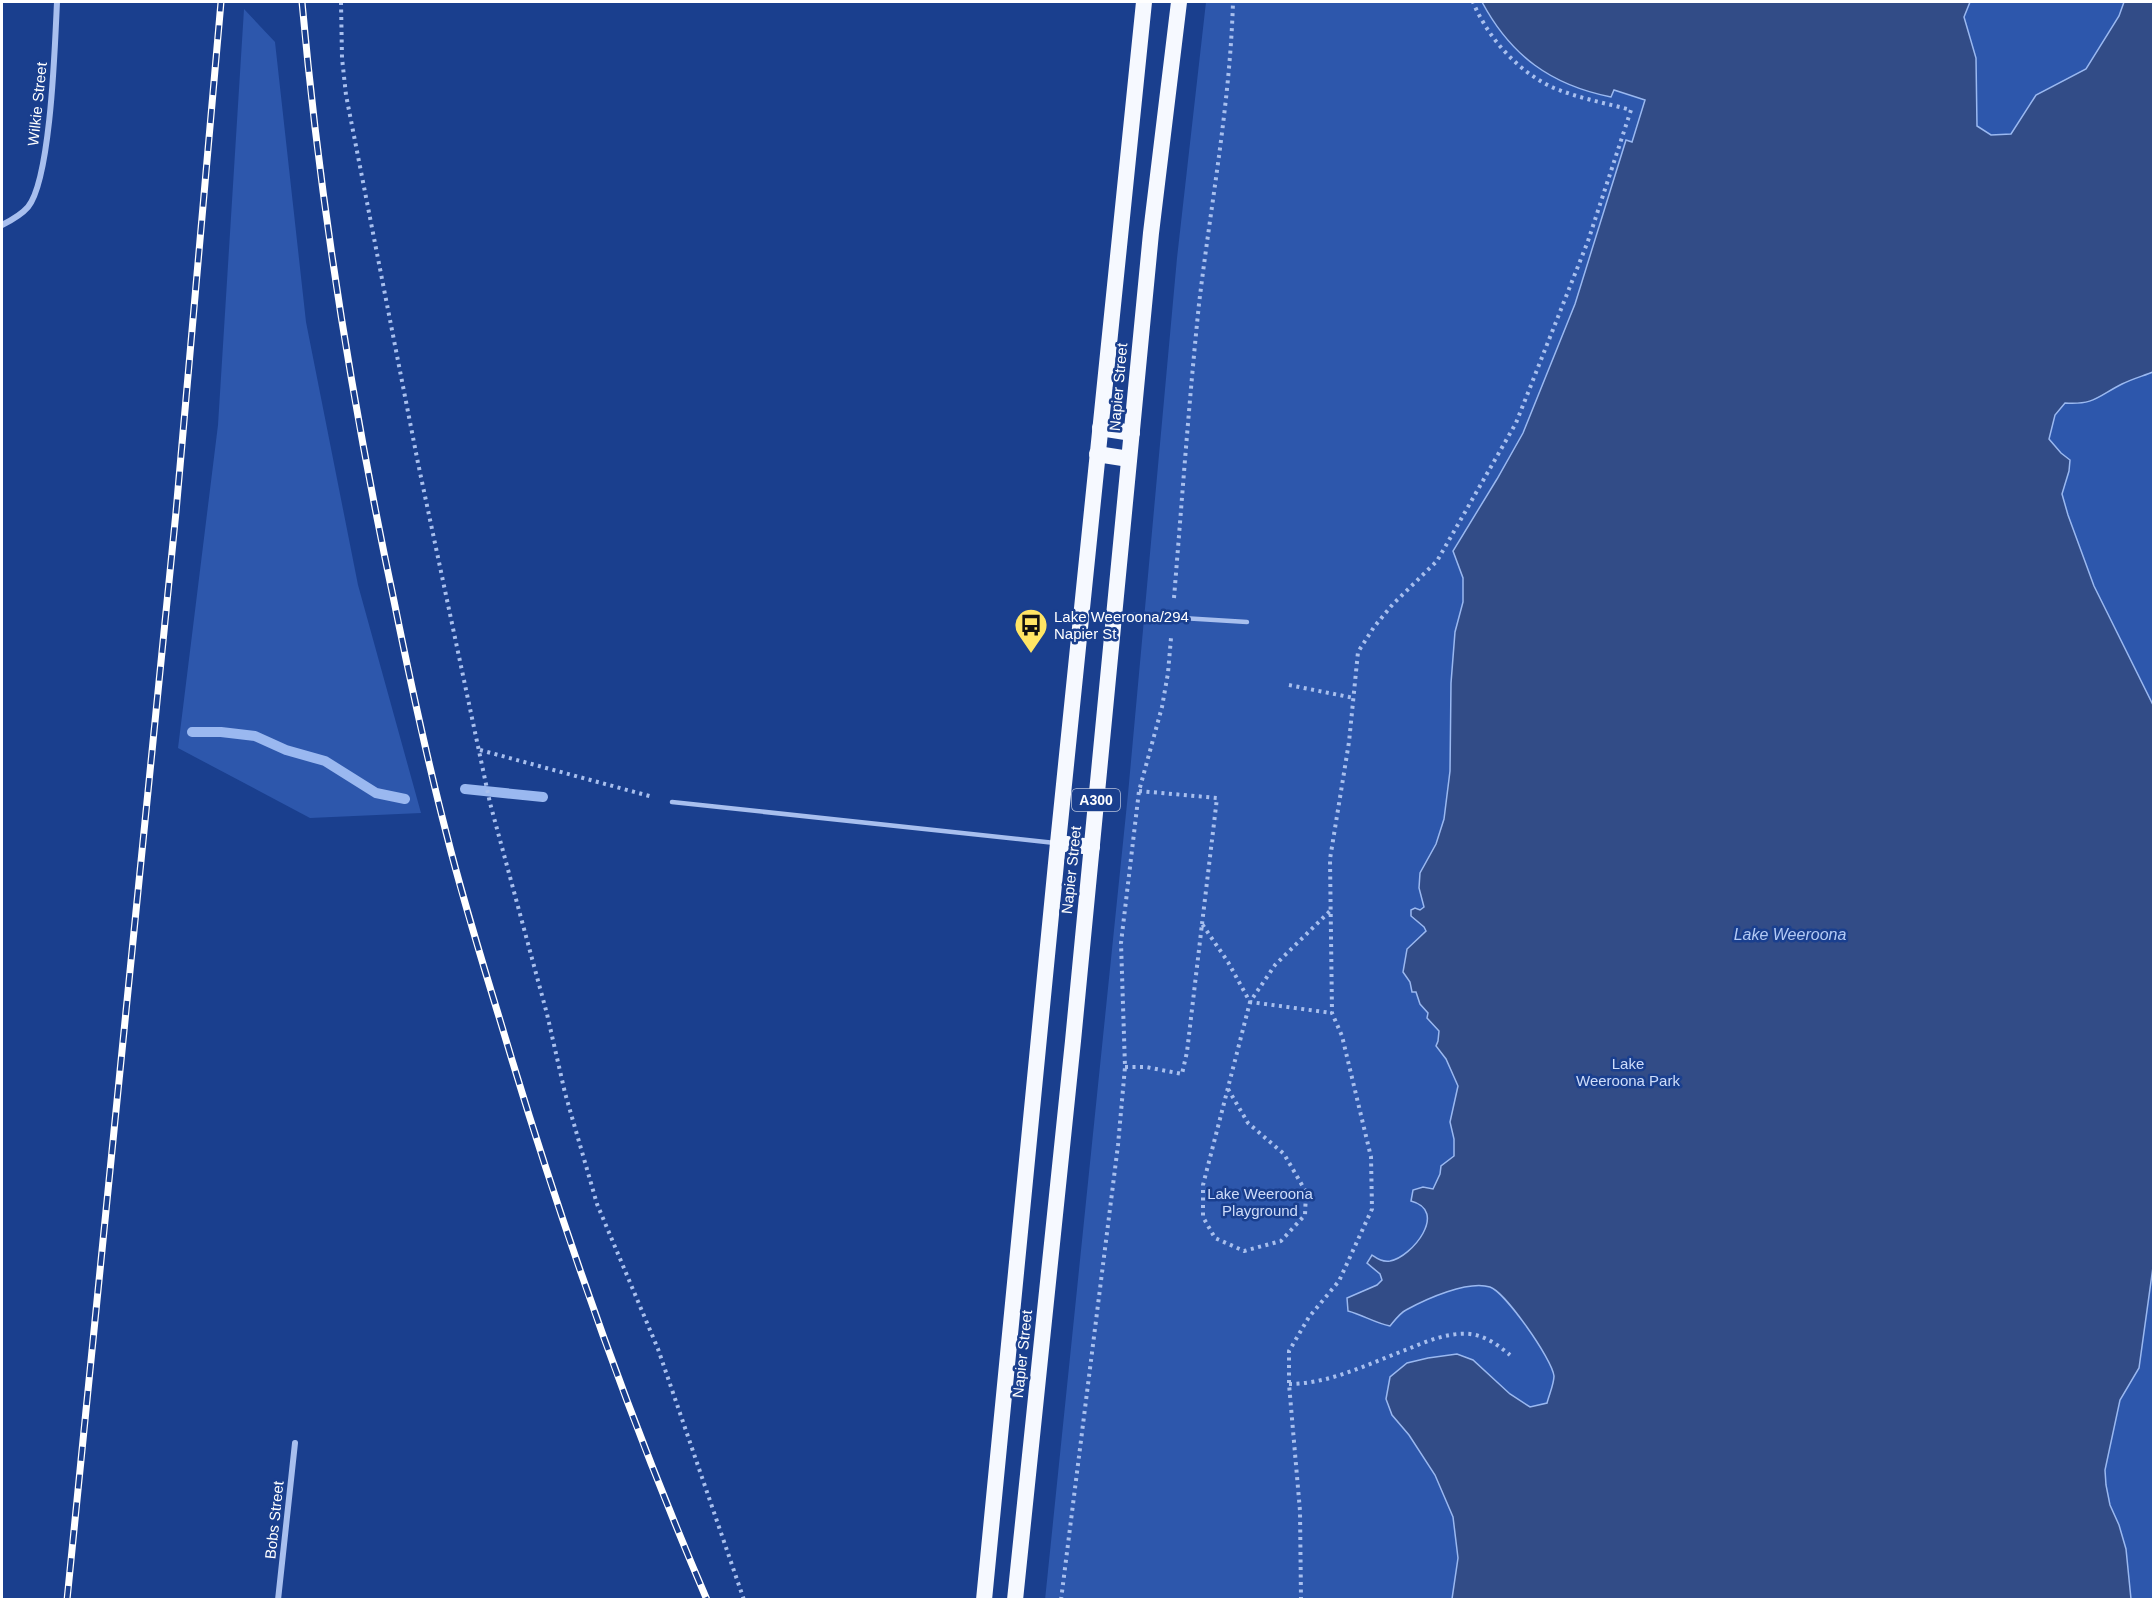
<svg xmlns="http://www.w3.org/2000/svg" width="2155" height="1601" viewBox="0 0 2155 1601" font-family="Arial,sans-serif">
<rect width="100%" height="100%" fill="#1a3f8e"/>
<g fill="#2d57ac">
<polygon points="1206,2 2153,2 2153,1599 1045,1600 1128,794 1177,258"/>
<polygon points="244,9 275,42 306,322 358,585 421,813 310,818 178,748 218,425"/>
</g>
<path fill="#324c87" stroke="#9ab8f0" stroke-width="1.5" d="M 1482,2 L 1970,2 L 1964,17 L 1976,58 L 1977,126 L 1991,135 L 2011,134 L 2036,95 L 2086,69 L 2119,16 L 2124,2 L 2153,2 L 2153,372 C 2143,376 2132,379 2122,384 C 2098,396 2095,405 2065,403 L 2055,415 L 2049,439 L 2061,453 L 2070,460 L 2069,471 L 2062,494 L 2068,515 L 2094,586 L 2153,705 L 2153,1267 L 2139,1368 L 2120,1400 L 2105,1470 L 2106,1485 L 2110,1505 L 2119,1525 L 2126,1549 L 2131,1599 L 1452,1599 L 1458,1558 L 1453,1517 L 1435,1475 L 1409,1435 L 1392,1415 L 1386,1399 L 1390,1377 L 1407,1363 L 1428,1358 L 1457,1354 L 1473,1360 L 1510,1394 L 1530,1407 L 1547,1403 C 1549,1395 1554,1384 1554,1376 C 1552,1359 1505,1292 1490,1287 C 1468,1280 1426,1299 1406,1310 C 1400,1313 1395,1320 1390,1326 C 1375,1323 1363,1315 1348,1311 L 1347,1298 L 1377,1285 L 1382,1280 L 1380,1274 L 1367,1263 L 1372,1255 C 1378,1259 1382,1262 1390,1261 C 1412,1257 1449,1211 1411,1201 L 1413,1190 L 1423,1187 L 1433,1189 L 1440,1174 L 1441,1166 L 1454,1156 L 1454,1139 L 1450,1122 L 1458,1086 L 1446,1059 L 1436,1046 L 1438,1041 L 1439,1031 L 1427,1018 L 1428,1013 L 1420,1004 L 1416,992 L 1412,992 L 1410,982 L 1403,972 L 1407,949 L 1426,931 L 1424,927 L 1411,916 L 1411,910 L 1415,908 L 1420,910 L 1424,907 L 1419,888 L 1420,873 L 1436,844 L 1444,819 L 1450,771 L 1451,683 L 1455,632 L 1463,602 L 1463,578 L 1453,551 L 1497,479 L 1523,433 L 1575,304 L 1626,140 L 1632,142 L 1645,100 L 1614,90 L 1611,97 C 1551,85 1511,56 1482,2 Z"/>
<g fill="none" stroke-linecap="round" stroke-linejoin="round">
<g stroke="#9ab8f0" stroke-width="10">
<polyline points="192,732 221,732 255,736 286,750 325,761 376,793 405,799"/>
<polyline points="465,789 543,797"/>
</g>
<g stroke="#a8bfee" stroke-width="4" stroke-dasharray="3 4.5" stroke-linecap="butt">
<polyline points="341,2 342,58 346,95 418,463 490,803 547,1014 565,1093 597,1204 658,1349 744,1600"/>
<path d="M 1174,598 C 1182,500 1189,401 1199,304 C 1211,203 1230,103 1233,2"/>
<polyline points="1289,685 1354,698"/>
<polyline points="480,750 653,797"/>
<polyline points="1139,791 1217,798 1202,924"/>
<polyline points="1125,1067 1146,1067 1182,1074 1187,1052 1202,924 1228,962 1250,1002 1332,1013"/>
<polyline points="1228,1089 1248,1123 1284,1154 1306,1192 1305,1215 1281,1241 1244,1251 1215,1238 1203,1217 1203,1185 1250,1002 1275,965 1330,911"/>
<path d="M 1289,1384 C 1330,1384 1370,1363 1408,1349 C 1427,1341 1449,1332 1470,1334 C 1486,1336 1498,1345 1510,1355"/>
<polyline points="1061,1600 1118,1145 1125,1067 1121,943 1139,791 1162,707 1168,673 1171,638"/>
<path d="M 1301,1600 L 1300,1511 L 1289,1384 L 1289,1351 L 1309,1317 L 1339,1281 L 1372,1209 L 1371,1157 L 1342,1036 L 1332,1013 L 1330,859 L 1349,742 L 1358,652 L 1374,627 L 1393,604 L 1437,561 L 1516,423 L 1588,241 L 1631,110 C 1605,103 1578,98 1554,88 C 1518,72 1488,38 1473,2"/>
</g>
<g stroke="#a8bfee" stroke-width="4.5">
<polyline points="1117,614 1247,622"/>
<polyline points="672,802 1055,843"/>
</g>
<g stroke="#a8bfee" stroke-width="6">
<path d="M 2,225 C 10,221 22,214 28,207 C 51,179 55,42 57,2"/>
<polyline points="278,1600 295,1443"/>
</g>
<g stroke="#f6f9ff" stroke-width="16">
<polyline points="1100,428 1132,433"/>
<polyline points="1097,454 1129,459"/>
<polyline points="1058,843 1092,847"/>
<polyline points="984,1600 1058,843 1144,2"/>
<polyline points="1015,1600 1073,1041 1151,233 1179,2"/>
</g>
<defs>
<g id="rail">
<path d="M 302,2 C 320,203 352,403 394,601 C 410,680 427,759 447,836 C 466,912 490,986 512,1060 C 568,1244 631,1423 707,1600"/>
<polyline points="67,1600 176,512 221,2"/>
</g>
</defs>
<use href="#rail" stroke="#fff" stroke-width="7"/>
<use href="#rail" stroke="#1a3f8e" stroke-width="4.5" stroke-dasharray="14" stroke-linecap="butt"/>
</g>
<defs>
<symbol id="bus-pin" viewBox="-11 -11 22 30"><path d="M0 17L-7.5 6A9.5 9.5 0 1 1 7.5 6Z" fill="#ffe564" stroke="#1a3f8e"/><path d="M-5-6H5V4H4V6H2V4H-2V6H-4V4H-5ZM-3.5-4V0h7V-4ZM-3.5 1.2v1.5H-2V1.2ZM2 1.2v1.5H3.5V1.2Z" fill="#111"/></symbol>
</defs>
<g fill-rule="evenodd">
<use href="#bus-pin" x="1012" y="606" width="38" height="52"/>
</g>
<g text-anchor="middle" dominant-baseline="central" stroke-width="5" stroke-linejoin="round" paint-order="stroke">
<rect fill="#1a3f8e" stroke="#bac5dd" stroke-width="1.5" x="1072" y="789" width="48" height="22" rx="4.5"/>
<g font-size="14" font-weight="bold" fill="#fff">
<text x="1096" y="800">A300</text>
</g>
<g font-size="15" fill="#fff" stroke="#1a3f8e">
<text transform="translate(37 104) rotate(-84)">Wilkie Street</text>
<text transform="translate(1118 387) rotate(-85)">Napier Street</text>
<text transform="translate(1071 870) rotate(-84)">Napier Street</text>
<text transform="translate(1022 1354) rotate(-84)">Napier Street</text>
<text transform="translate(274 1520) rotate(-84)">Bobs Street</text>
</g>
<g font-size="15" fill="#fff" stroke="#1a3f8e" text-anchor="start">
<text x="1054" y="616">Lake Weeroona/294<tspan x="1054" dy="17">Napier St</tspan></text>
</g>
<g font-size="15" fill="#cedcfa" stroke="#1a3f8e">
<text x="1628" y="1063">Lake<tspan x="1628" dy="17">Weeroona Park</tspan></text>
<text x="1260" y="1193">Lake Weeroona<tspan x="1260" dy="17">Playground</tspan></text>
</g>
<g font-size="16" font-style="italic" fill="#b3caf5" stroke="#1a3f8e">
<text x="1790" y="934">Lake Weeroona</text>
</g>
</g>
<rect width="2155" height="1601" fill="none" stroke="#ffffff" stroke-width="6"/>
</svg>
